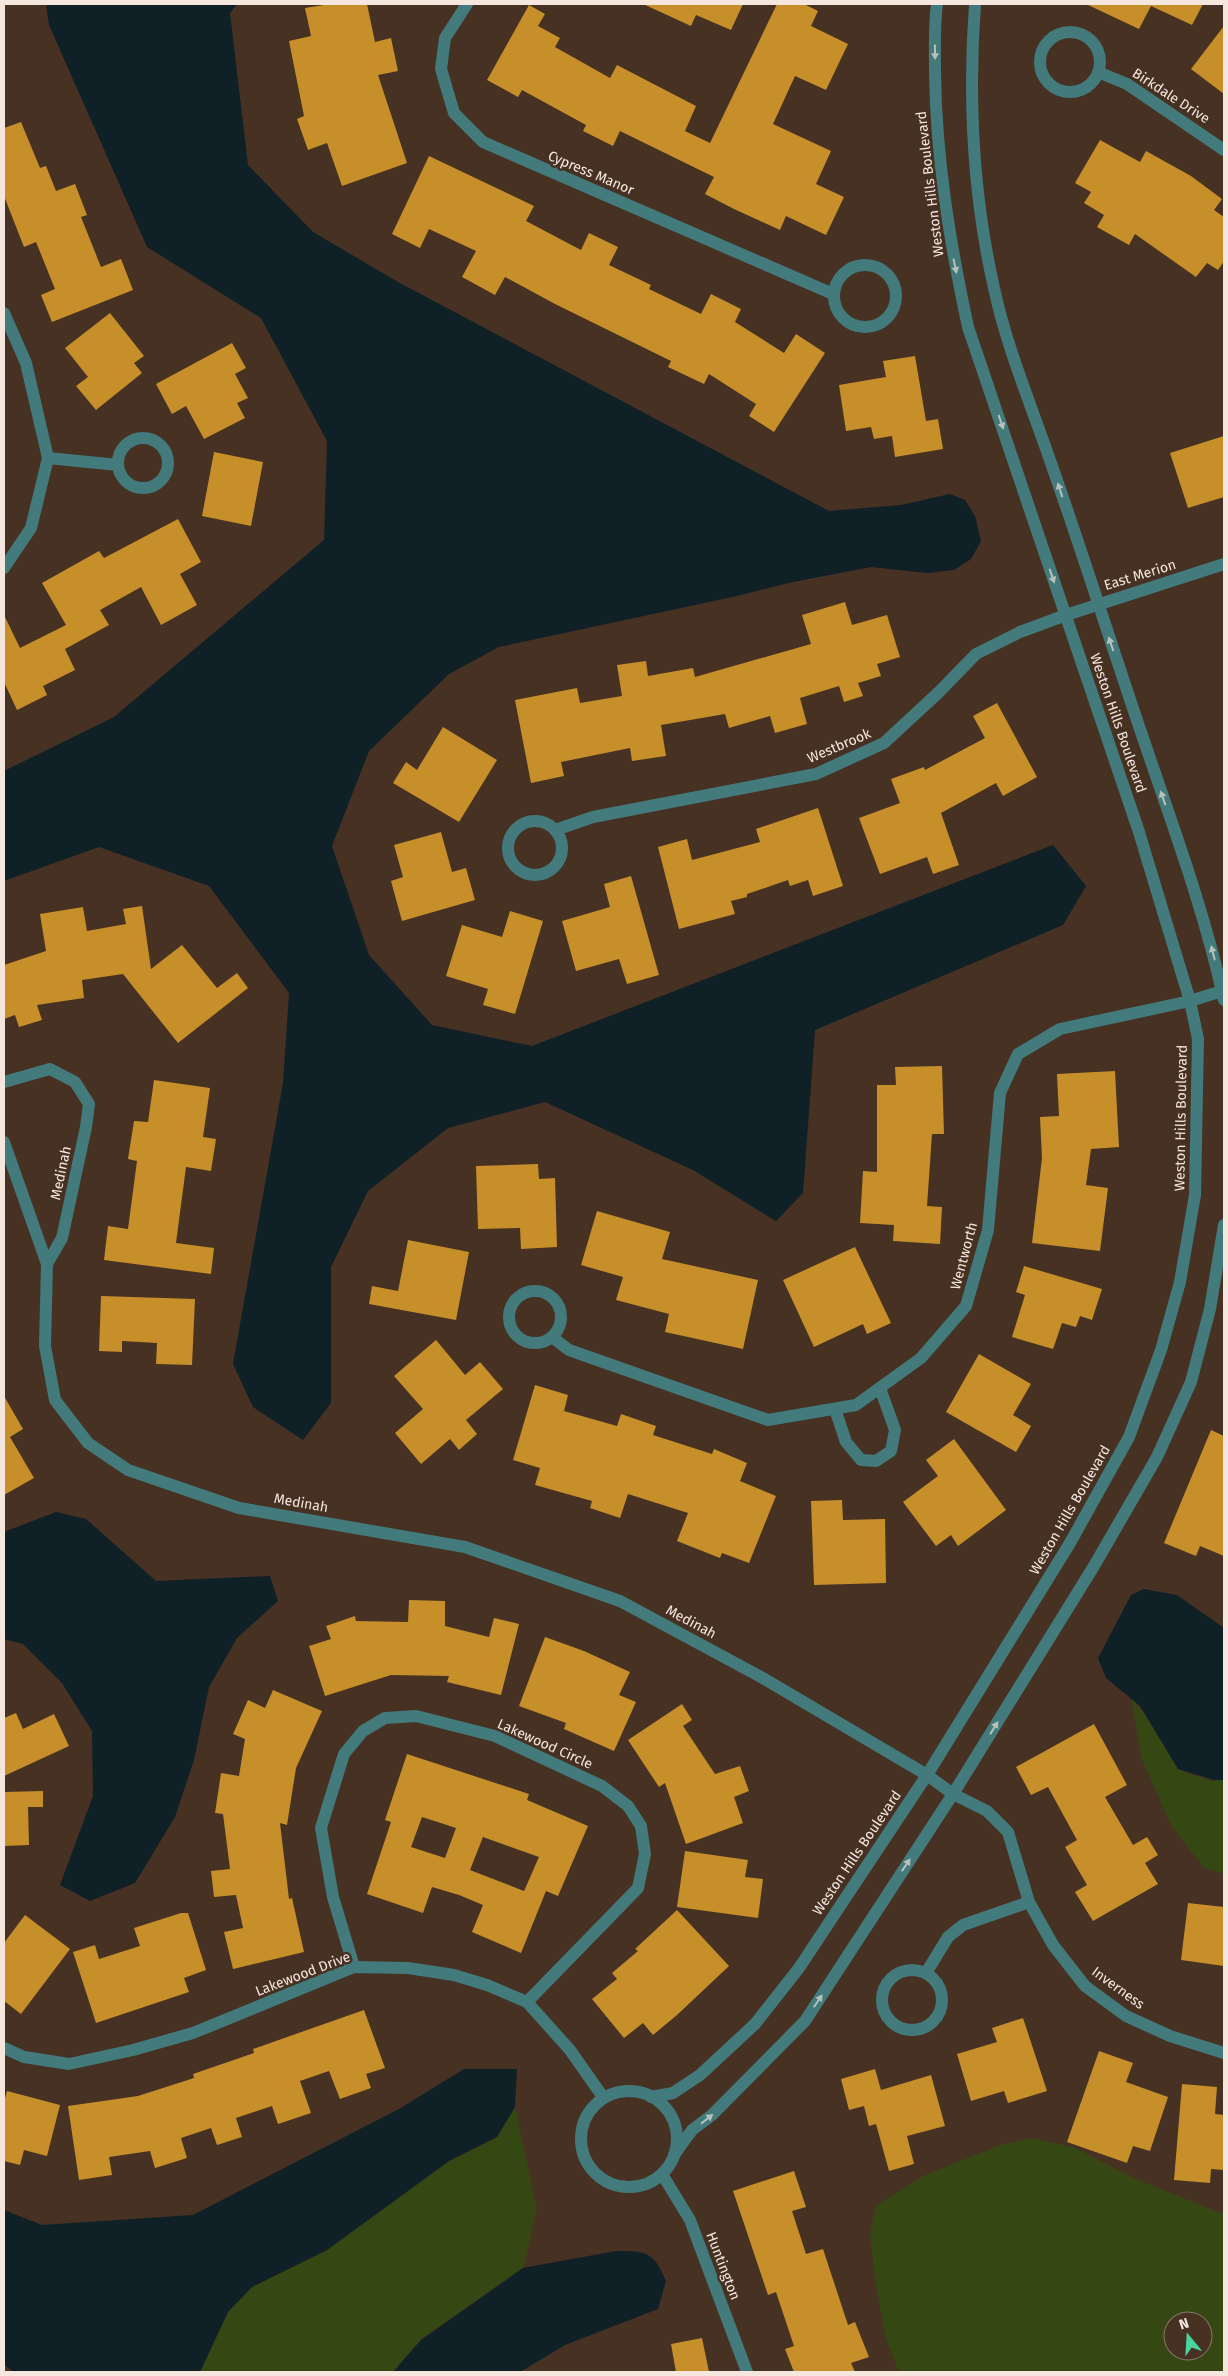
<svg xmlns="http://www.w3.org/2000/svg" width="1228" height="2376" viewBox="0 0 1228 2376" font-family="'Fira Sans',sans-serif">
<rect width="100%" height="100%" fill="#463123"/>
<g fill="#354814" fill-rule="evenodd">
<polygon points="1131,1697 1174,1753 1184,1772 1211,1781 1224,1779 1224,1874 1204,1868 1171,1825 1141,1757"/>
<polygon points="515,2107 537,2209 523,2268 421,2339 393,2372 200,2372 228,2312 252,2287 327,2250 449,2161 497,2137"/>
<path d="M 1031,2138 L 1073,2147 L 1138,2180 L 1224,2214 L 1224,2372 L 899,2372 L 886,2339 L 875,2280 L 870,2232 L 877,2205 L 925,2175 L 1000,2145 ZM 1173,2321 L 1203,2321 L 1203,2351 L 1173,2351 Z"/>
</g>
<g fill="#0f2026">
<polygon points="46,4 237,4 230,13 248,165 313,232 398,282 829,511 901,505 950,494 965,500 975,516 981,541 971,559 954,570 927,573 871,567 788,583 737,596 499,647 449,674 369,751 332,846 369,955 432,1025 532,1046 1053,845 1086,886 1063,925 815,1030 803,1193 776,1221 693,1170 545,1102 448,1128 368,1191 331,1267 331,1403 303,1440 253,1407 233,1364 283,1083 289,993 209,886 99,847 4,881 4,771 114,717 324,540 327,441 261,318 147,247 49,25"/>
<polygon points="56,1512 86,1519 156,1581 270,1576 278,1601 237,1638 209,1687 194,1760 175,1817 135,1883 90,1901 60,1885 93,1796 92,1731 62,1683 23,1644 4,1639 4,1532"/>
<polygon points="1144,1589 1177,1595 1224,1628 1224,1780 1214,1780 1178,1769 1140,1706 1106,1678 1098,1658 1131,1595"/>
<polygon points="464,2069 517,2069 515,2107 497,2137 449,2161 327,2250 252,2287 228,2312 200,2372 14,2372 4,2365 4,2210 42,2225 193,2215 399,2109"/>
<path d="M 616,2251 C 647,2251 654,2252 666,2281 L 658,2309 L 565,2345 L 520,2372 L 393,2372 L 421,2340 L 523,2268 Z"/>
</g>
<g fill="#c78f2a" fill-rule="evenodd">
<polygon points="330,4 367,4 375,42 391,38 398,71 378,75 407,163 342,186 327,143 308,150 297,119 304,116 289,41 311,36 305,8"/>
<polygon points="643,4 743,4 731,30 696,15 691,26"/>
<polygon points="777,4 804,4 818,11 811,26 848,44 826,90 795,76 773,124 831,151 816,184 844,197 826,235 786,216 780,230 734,209 705,194 714,177 620,131 613,146 583,131 586,125 522,90 518,97 487,80 529,5 545,14 538,26 560,38 555,47 610,78 617,65 696,106 685,131 710,143"/>
<polygon points="1086,4 1203,4 1192,25 1151,6 1139,29"/>
<polygon points="1224,26 1224,94 1191,69"/>
<polygon points="21,122 40,168 46,166 56,191 75,184 87,215 81,217 101,267 121,259 133,290 52,322 41,295 55,289 36,242 24,247 4,196 4,128"/>
<polygon points="1100,140 1140,162 1146,151 1191,176 1222,199 1214,210 1224,217 1224,261 1218,270 1207,263 1196,277 1135,234 1129,245 1097,227 1104,215 1084,203 1091,192 1075,183"/>
<polygon points="429,156 534,206 526,221 581,250 589,233 618,247 609,265 651,285 649,289 701,314 711,294 741,309 735,322 784,353 796,334 825,353 774,432 749,416 756,404 709,374 704,384 668,367 671,361 555,304 505,277 495,295 462,277 476,251 429,229 420,248 392,234"/>
<polygon points="110,313 144,356 134,363 142,373 96,410 76,386 88,377 65,348"/>
<polygon points="232,343 246,368 235,374 248,398 237,403 245,418 204,439 186,406 172,414 156,384"/>
<polygon points="915,356 926,421 938,419 943,449 895,457 892,436 874,439 871,427 846,431 839,385 886,377 883,361"/>
<polygon points="1224,436 1224,497 1188,508 1170,453"/>
<polygon points="214,452 263,462 251,526 202,516"/>
<polygon points="178,519 201,562 180,574 197,605 161,625 141,587 100,610 109,625 65,649 75,670 43,686 47,695 17,710 4,682 4,615 20,648 66,625 42,583 99,551 104,558"/>
<polygon points="845,602 852,625 887,615 900,657 877,664 881,676 858,683 863,696 844,702 839,686 800,698 807,724 775,733 770,716 729,728 725,714 661,725 666,756 632,761 630,748 561,762 564,776 531,783 515,700 577,688 580,703 622,696 617,665 646,661 648,676 693,668 695,677 811,644 802,615"/>
<polygon points="997,703 1037,777 1003,796 996,783 941,813 959,865 933,874 927,857 880,874 859,818 900,803 891,779 924,767 925,770 985,738 973,716"/>
<polygon points="443,727 497,760 459,822 393,783 406,762 417,770"/>
<polygon points="818,808 843,886 813,896 808,880 790,886 788,880 747,894 747,897 731,901 735,914 679,929 658,847 687,839 692,860 760,842 756,829"/>
<polygon points="441,832 452,872 466,868 475,900 402,921 391,881 403,877 394,845"/>
<polygon points="631,876 659,975 627,984 619,959 576,971 562,921 610,907 604,884"/>
<polygon points="142,906 151,969 182,945 217,988 237,973 248,988 178,1043 123,974 82,980 84,998 37,1005 42,1020 19,1027 15,1015 4,1019 4,965 46,951 40,914 83,907 87,931 126,924 123,909"/>
<polygon points="510,911 543,921 515,1014 483,1005 488,989 446,976 462,925 502,937"/>
<polygon points="942,1066 944,1134 932,1134 927,1206 942,1207 940,1244 893,1241 894,1225 860,1223 863,1171 877,1172 877,1085 896,1085 895,1067"/>
<polygon points="1115,1071 1119,1147 1091,1149 1086,1185 1108,1188 1100,1251 1032,1243 1042,1158 1040,1117 1059,1116 1057,1074"/>
<polygon points="154,1080 210,1088 203,1137 216,1139 211,1171 186,1167 176,1243 214,1248 211,1274 104,1260 108,1226 128,1229 137,1161 128,1159 134,1121 148,1122"/>
<polygon points="538,1164 539,1179 555,1178 557,1247 521,1249 520,1228 478,1229 476,1166"/>
<polygon points="597,1211 670,1232 662,1259 758,1280 743,1349 665,1332 669,1314 616,1300 623,1277 581,1265"/>
<polygon points="408,1240 469,1252 456,1320 369,1304 372,1286 398,1291"/>
<polygon points="855,1247 891,1323 867,1334 863,1324 814,1347 783,1280"/>
<polygon points="1024,1266 1102,1289 1092,1320 1080,1316 1076,1327 1062,1323 1053,1349 1012,1337 1025,1295 1016,1292"/>
<polygon points="101,1296 195,1299 192,1365 156,1364 157,1343 122,1341 122,1352 99,1351"/>
<polygon points="436,1340 465,1375 480,1362 503,1389 466,1420 477,1434 459,1450 450,1439 421,1464 395,1433 423,1409 394,1376"/>
<polygon points="979,1354 1031,1384 1013,1415 1031,1426 1016,1452 946,1412"/>
<polygon points="535,1385 568,1395 564,1411 617,1426 621,1414 656,1426 653,1435 712,1454 714,1449 747,1463 740,1481 776,1496 749,1563 722,1553 720,1558 677,1541 688,1513 628,1494 620,1518 590,1508 592,1501 535,1485 540,1468 513,1460"/>
<polygon points="4,1396 23,1429 10,1437 34,1478 4,1495"/>
<polygon points="1211,1430 1224,1436 1224,1556 1200,1546 1196,1556 1164,1543"/>
<polygon points="954,1439 1006,1510 958,1546 951,1535 936,1546 903,1502 938,1476 926,1460"/>
<polygon points="842,1500 843,1520 885,1519 886,1583 814,1585 811,1501"/>
<polygon points="409,1600 445,1601 445,1626 489,1637 494,1618 519,1624 501,1695 447,1682 449,1676 391,1675 325,1696 309,1646 331,1639 326,1626 355,1616 356,1621 408,1622"/>
<polygon points="545,1637 584,1651 630,1672 619,1695 636,1702 614,1751 564,1729 566,1723 519,1706"/>
<polygon points="273,1690 322,1711 296,1768 287,1825 280,1823 289,1899 292,1898 304,1952 233,1969 224,1932 243,1928 236,1895 214,1897 211,1871 230,1869 223,1814 215,1813 221,1773 239,1776 245,1739 233,1734 248,1700 265,1708"/>
<polygon points="682,1704 692,1720 683,1726 715,1774 740,1766 749,1791 734,1797 743,1823 686,1844 665,1783 659,1787 628,1740"/>
<polygon points="16,1713 23,1729 54,1714 69,1746 4,1776 4,1718"/>
<polygon points="1094,1724 1127,1785 1105,1797 1133,1845 1147,1837 1158,1855 1145,1863 1158,1884 1093,1921 1075,1892 1087,1885 1065,1847 1077,1840 1048,1787 1031,1795 1016,1767"/>
<path d="M 407,1754 L 529,1794 L 527,1800 L 588,1826 L 558,1896 L 546,1891 L 521,1953 L 472,1932 L 483,1905 L 459,1895 L 432,1887 L 423,1913 L 367,1894 L 391,1822 L 385,1820 ZM 422,1817 L 456,1828 L 445,1858 L 411,1847 ZM 483,1837 L 539,1857 L 524,1891 L 470,1870 Z"/>
<polygon points="43,1791 43,1807 28,1807 29,1845 4,1846 4,1792"/>
<polygon points="685,1851 748,1860 745,1877 763,1879 758,1918 677,1907"/>
<polygon points="1188,1903 1224,1907 1224,1966 1181,1960"/>
<polygon points="677,1910 729,1966 677,2015 653,2035 643,2023 624,2038 592,1999 617,1979 612,1973 638,1951 635,1949"/>
<polygon points="181,1913 188,1913 206,1970 184,1978 189,1992 96,2023 73,1952 95,1945 99,1959 140,1946 134,1928"/>
<polygon points="25,1915 70,1949 21,2014 4,2001 4,1943"/>
<polygon points="364,2010 385,2068 366,2074 371,2088 340,2099 329,2071 300,2081 311,2113 278,2124 272,2106 236,2118 242,2137 217,2145 211,2128 181,2138 187,2158 155,2168 150,2151 109,2157 112,2175 79,2180 68,2106 138,2096 194,2078 193,2074 254,2053 253,2049"/>
<polygon points="1023,2018 1047,2091 1008,2103 1004,2091 971,2101 957,2054 997,2042 992,2028"/>
<polygon points="1099,2051 1133,2063 1126,2082 1168,2097 1150,2151 1133,2146 1127,2163 1067,2142"/>
<polygon points="875,2069 881,2090 931,2075 945,2126 907,2136 914,2164 889,2171 876,2124 869,2126 864,2106 849,2110 841,2079"/>
<polygon points="1182,2084 1217,2087 1215,2114 1224,2115 1224,2170 1211,2169 1210,2183 1174,2180"/>
<polygon points="7,2091 60,2105 47,2156 24,2150 20,2165 4,2161 4,2102"/>
<polygon points="794,2171 806,2207 792,2211 806,2254 823,2249 848,2325 855,2322 869,2357 851,2363 855,2372 794,2372 785,2349 794,2346 776,2292 768,2295 733,2191"/>
<polygon points="702,2338 709,2372 676,2372 671,2344"/>
</g>
<g fill="none" stroke-linecap="round" stroke-linejoin="round">
<g stroke="#437a7c" stroke-width="12">
<polyline points="467,4 445,38 441,69 454,113 483,142 833,294"/>
<path d="M 975,4 C 968,99 973,195 994,288 C 1007,349 1032,407 1052,466 C 1083,554 1111,644 1141,732 C 1171,821 1204,909 1224,1000"/>
<circle cx="1070" cy="62" r="30"/>
<polyline points="1098,72 1127,84 1224,150"/>
<circle cx="865" cy="296" r="31"/>
<polyline points="4,313 26,363 48,458 31,528 4,568"/>
<circle cx="143" cy="463" r="25"/>
<polyline points="48,458 118,465"/>
<circle cx="535" cy="848" r="27"/>
<polyline points="555,830 593,817 816,774 884,743 938,693 976,654 1020,632 1066,615 1224,564"/>
<polyline points="4,1082 50,1069 75,1082 89,1104 86,1127 62,1238 47,1264 45,1346 55,1400 88,1443 128,1470 239,1508 465,1547 620,1601 761,1677 927,1775 953,1794 987,1811 1008,1832 1029,1902 1053,1945 1085,1986 1126,2016 1170,2036 1224,2053"/>
<polyline points="4,1142 47,1264"/>
<circle cx="535" cy="1317" r="26"/>
<polyline points="552,1337 569,1350 768,1420 856,1405 921,1358 966,1306 988,1230 1000,1093 1018,1054 1060,1029 1190,1001 1222,991"/>
<polyline points="835,1409 846,1442 861,1460 876,1461 891,1451 895,1430 880,1388"/>
<polyline points="354,1967 333,1897 321,1828 344,1754 363,1731 385,1718 416,1716 495,1736 602,1786 628,1806 641,1826 645,1854 638,1888 527,2002"/>
<circle cx="912" cy="2000" r="30"/>
<polyline points="926,1973 948,1937 963,1925 1029,1902"/>
<polyline points="4,2048 24,2057 69,2064 133,2050 193,2033 354,1967 408,1968 454,1975 487,1985 527,2002 570,2050 603,2097"/>
<circle cx="629" cy="2139" r="48"/>
<path d="M 651,2097 L 673,2093 L 700,2075 L 755,2024 L 799,1968 L 927,1775 L 1070,1543 L 1129,1437 L 1161,1350 L 1180,1282 L 1195,1195 L 1198,1039 L 1190,1001 L 1139,832 L 968,327 C 950,243 936,159 935,72 C 935,49 934,26 937,4"/>
<polyline points="674,2155 692,2130 712,2115 805,2021 953,1794 1094,1566 1157,1457 1191,1382 1210,1309 1224,1225"/>
<polyline points="662,2174 690,2220 747,2372"/>
</g>
</g>
<defs><path id="oneway-solid" d="M-6-.8H1V-3.2L6.5 0L1 3.2V.8H-6Z" transform="scale(1.25)"/></defs>
<g fill="#b7c1bc">
<use href="#oneway-solid" transform="translate(935 52) rotate(89)"/>
<use href="#oneway-solid" transform="translate(955 266) rotate(78)"/>
<use href="#oneway-solid" transform="translate(1001 422) rotate(71)"/>
<use href="#oneway-solid" transform="translate(1060 490) rotate(-108)"/>
<use href="#oneway-solid" transform="translate(1052 576) rotate(71)"/>
<use href="#oneway-solid" transform="translate(1111 644) rotate(-109)"/>
<use href="#oneway-solid" transform="translate(1163 798) rotate(-109)"/>
<use href="#oneway-solid" transform="translate(1213 953) rotate(-104)"/>
<use href="#oneway-solid" transform="translate(994 1728) rotate(-58)"/>
<use href="#oneway-solid" transform="translate(906 1865) rotate(-56)"/>
<use href="#oneway-solid" transform="translate(818 2001) rotate(-56)"/>
<use href="#oneway-solid" transform="translate(707 2119) rotate(-38)"/>
</g>
<g text-anchor="middle" dominant-baseline="central" stroke-width="5" stroke-linejoin="round" paint-order="stroke">
<g font-size="14" fill="#f5e7de" stroke="#463123">
<text transform="translate(1171 96) rotate(33)">Birkdale Drive</text>
<text transform="translate(591 173) rotate(23)">Cypress Manor</text>
<text transform="translate(930 184) rotate(-97)">Weston Hills Boulevard</text>
<text transform="translate(1140 575) rotate(-17)">East Merion</text>
<text transform="translate(1118 723) rotate(71)">Weston Hills Boulevard</text>
<text transform="translate(839 746) rotate(-23)">Westbrook</text>
<text transform="translate(1181 1118) rotate(-89)">Weston Hills Boulevard</text>
<text transform="translate(61 1173) rotate(-78)">Medinah</text>
<text transform="translate(964 1256) rotate(-75)">Wentworth</text>
<text transform="translate(301 1503) rotate(10)">Medinah</text>
<text transform="translate(1070 1510) rotate(-60)">Weston Hills Boulevard</text>
<text transform="translate(691 1622) rotate(28)">Medinah</text>
<text transform="translate(545 1744) rotate(24)">Lakewood Circle</text>
<text transform="translate(857 1853) rotate(-56)">Weston Hills Boulevard</text>
<text transform="translate(303 1974) rotate(-21)">Lakewood Drive</text>
<text transform="translate(1118 1988) rotate(36)">Inverness</text>
<text transform="translate(723 2266) rotate(69)">Huntington</text>
</g>
</g>
<rect width="1228" height="2376" fill="none" stroke="#f5e7de" stroke-width="10"/>
<g transform="translate(1188 2336) rotate(342)"><circle r="24" fill="#463123" stroke="#8c7a6e"/>
<path d="M0-4L9 19L0 12L-9 19Z" fill="#48d49d"/>
<text y="-8" font-size="14" font-weight="bold" text-anchor="middle" fill="#f5e7de">N</text>
</g>
</svg>
